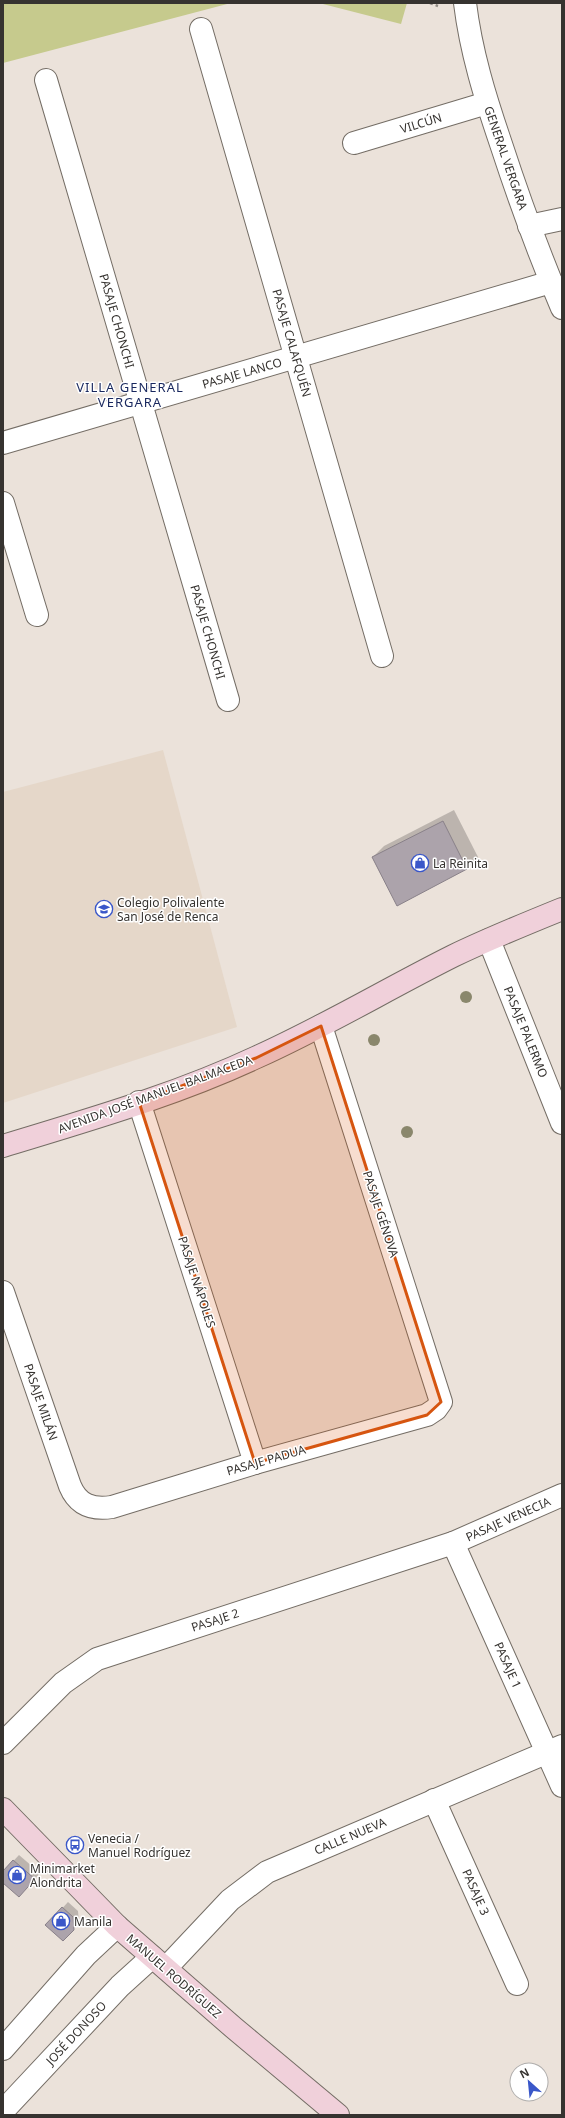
<svg xmlns="http://www.w3.org/2000/svg" width="565" height="2118" viewBox="0 0 565 2118" font-family="'Noto Sans',sans-serif">
<rect width="100%" height="100%" fill="#ebe2da"/>
<polygon fill="#e5d7c9" points="163,750 237,1027 3,1103 3,792"/>
<g fill="#c6ca8d">
<polygon points="3,3 231,3 3,63"/>
<polygon points="319,3 407,3 401,24"/>
</g>
<g fill="#0003">
<polygon points="454,810 478,857 467,869 373,857 384,846"/>
<polygon points="19,1855 40,1873 25,1890 3,1882 3,1872"/>
<polygon points="68,1902 78,1911 79,1923 63,1940 47,1925"/>
</g>
<g fill="#aca3ab" stroke="#898189">
<polygon points="443,821 467,869 397,906 372,857"/>
<polygon points="13,1860 35,1879 19,1897 3,1883 3,1871"/>
<polygon points="62,1907 73,1917 74,1930 63,1941 45,1925"/>
</g>
<g fill="none" stroke-linecap="round" stroke-linejoin="round">
<defs>
<g id="street">
<path d="M 465,3 C 471,52 485,97 501,144 C 519,199 539,254 562,308"/>
<polyline points="201,29 382,656"/>
<polyline points="46,80 228,700"/>
<polyline points="354,143 487,103"/>
<polyline points="529,226 562,219"/>
<polyline points="3,443 551,282"/>
<polyline points="3,503 37,615"/>
<polyline points="489,940 562,1123"/>
<polyline points="139,1102 255,1463"/>
<path d="M 3,1292 L 70,1486 C 78,1505 92,1510 112,1507 L 255,1463 L 427,1415 L 436,1409 L 441,1402 L 321,1026"/>
<polyline points="453,1543 562,1786"/>
<polyline points="3,1743 63,1683 97,1659 453,1543 562,1495"/>
<polyline points="434,1800 517,1984"/>
<polyline points="166,1968 230,1900 267,1872 562,1746"/>
<polyline points="3,2049 86,1955 117,1926"/>
<polyline points="3,2111 120,1986 152,1957"/>
</g>
<g id="secondary">
<path d="M 3,1146 C 88,1120 176,1095 257,1057 C 324,1027 387,989 453,956 C 488,939 525,924 562,909"/>
<polyline points="3,1809 117,1926 234,2028 338,2115"/>
</g>
</defs>
<use href="#street" stroke="#746d65" stroke-width="24"/>
<use href="#secondary" stroke="#746d65" stroke-width="24"/>
<polyline stroke="#8f8983" stroke-width="2.5" stroke-dasharray="3 3" stroke-linecap="butt" points="430,3 438,6"/>
<use href="#street" stroke="#fff" stroke-width="22"/>
<use href="#secondary" stroke="#f0d0da" stroke-width="22"/>
</g>
<g fill="#8a876c">
<circle cx="466" cy="997" r="6"/>
<circle cx="374" cy="1040" r="6"/>
<circle cx="407" cy="1132" r="6"/>
</g>
<path fill="#d65510" fill-opacity="0.2" stroke="#d65510" stroke-width="3" stroke-linejoin="round" d="M 321,1026 L 441,1402 L 427,1415 L 255,1463 L 139,1102 L 256,1058 Z"/>
<defs>
<symbol id="shop-ring" viewBox="-11 -11 22 22"><circle r="9.5" fill="#fff" stroke="#3a57c9" stroke-width="1.5"/><path d="M-5-2.5h2.3a2.7 3.5 0 0 1 5.4 0H5L5.5 6h-11ZM-1.5-2.5h3a1.5 2.3 0 0 0-3 0Z" fill="#3a57c9"/></symbol>
<symbol id="school-ring" viewBox="-11 -11 22 22"><circle r="9.5" fill="#fff" stroke="#3a57c9" stroke-width="1.5"/><path d="M0-5L7-2L0 1L-7-2ZM-4 1L0 2.5L4 1V4Q0 6-4 4Z" fill="#3a57c9"/></symbol>
<symbol id="bus-ring" viewBox="-11 -11 22 22"><circle r="9.5" fill="#fff" stroke="#3a57c9" stroke-width="1.5"/><path d="M-5-6H5V4H4V6H2V4H-2V6H-4V4H-5ZM-3.5-4V0h7V-4ZM-3.5 1.2v1.5H-2V1.2ZM2 1.2v1.5H3.5V1.2Z" fill="#3a57c9"/></symbol>
</defs>
<g fill-rule="evenodd">
<use href="#shop-ring" x="410" y="853" width="20" height="20"/>
<use href="#school-ring" x="94" y="899" width="20" height="20"/>
<use href="#bus-ring" x="65" y="1835" width="20" height="20"/>
<use href="#shop-ring" x="7" y="1865" width="20" height="20"/>
<use href="#shop-ring" x="51" y="1911" width="20" height="20"/>
</g>
<g text-anchor="middle" dominant-baseline="central" stroke-width="3" stroke-linejoin="round" paint-order="stroke">
<g font-size="12" fill="#363330" stroke="#fff">
<text transform="translate(421 123) rotate(-17)">VILCÚN</text>
<text transform="translate(506 158) rotate(71)">GENERAL VERGARA</text>
<text transform="translate(117 321) rotate(74)">PASAJE CHONCHI</text>
<text transform="translate(292 343) rotate(74)">PASAJE CALAFQUÉN</text>
<text transform="translate(242 373) rotate(-16)">PASAJE LANCO</text>
<text transform="translate(208 632) rotate(74)">PASAJE CHONCHI</text>
<text transform="translate(526 1032) rotate(68)">PASAJE PALERMO</text>
<text transform="translate(155 1094) rotate(-20)">AVENIDA JOSÉ MANUEL BALMACEDA</text>
<text transform="translate(381 1214) rotate(72)">PASAJE GÉNOVA</text>
<text transform="translate(197 1282) rotate(72)">PASAJE NÁPOLES</text>
<text transform="translate(41 1402) rotate(71)">PASAJE MILÁN</text>
<text transform="translate(266 1460) rotate(-16)">PASAJE PADUA</text>
<text transform="translate(508 1519) rotate(-24)">PASAJE VENECIA</text>
<text transform="translate(215 1620) rotate(-18)">PASAJE 2</text>
<text transform="translate(508 1665) rotate(66)">PASAJE 1</text>
<text transform="translate(350 1836) rotate(-23)">CALLE NUEVA</text>
<text transform="translate(476 1892) rotate(66)">PASAJE 3</text>
<text transform="translate(174 1976) rotate(41)">MANUEL RODRÍGUEZ</text>
<text transform="translate(76 2033) rotate(-47)">JOSÉ DONOSO</text>
</g>
<g font-size="12" fill="#363330" stroke="#fff" text-anchor="start">
<text x="433" y="863">La Reinita</text>
<text x="117" y="902">Colegio Polivalente<tspan x="117" dy="14">San José de Renca</tspan></text>
<text x="88" y="1838">Venecia /<tspan x="88" dy="14">Manuel Rodríguez</tspan></text>
<text x="30" y="1868">Minimarket<tspan x="30" dy="14">Alondrita</tspan></text>
<text x="74" y="1921">Manila</text>
</g>
<g font-size="13" letter-spacing="1" fill="#18275e" stroke="#fff">
<text x="130" y="387">VILLA GENERAL<tspan x="130" dy="15">VERGARA</tspan></text>
</g>
</g>
<rect width="565" height="2118" fill="none" stroke="#363330" stroke-width="8"/>
<g transform="translate(529 2082) rotate(333)"><circle r="19" fill="#ffffff" stroke="#afadac"/>
<path d="M0-3L7 15L0 10L-7 15Z" fill="#3a57c9"/>
<text y="-6" font-size="11" font-weight="bold" text-anchor="middle" fill="#363330">N</text>
</g>
</svg>
